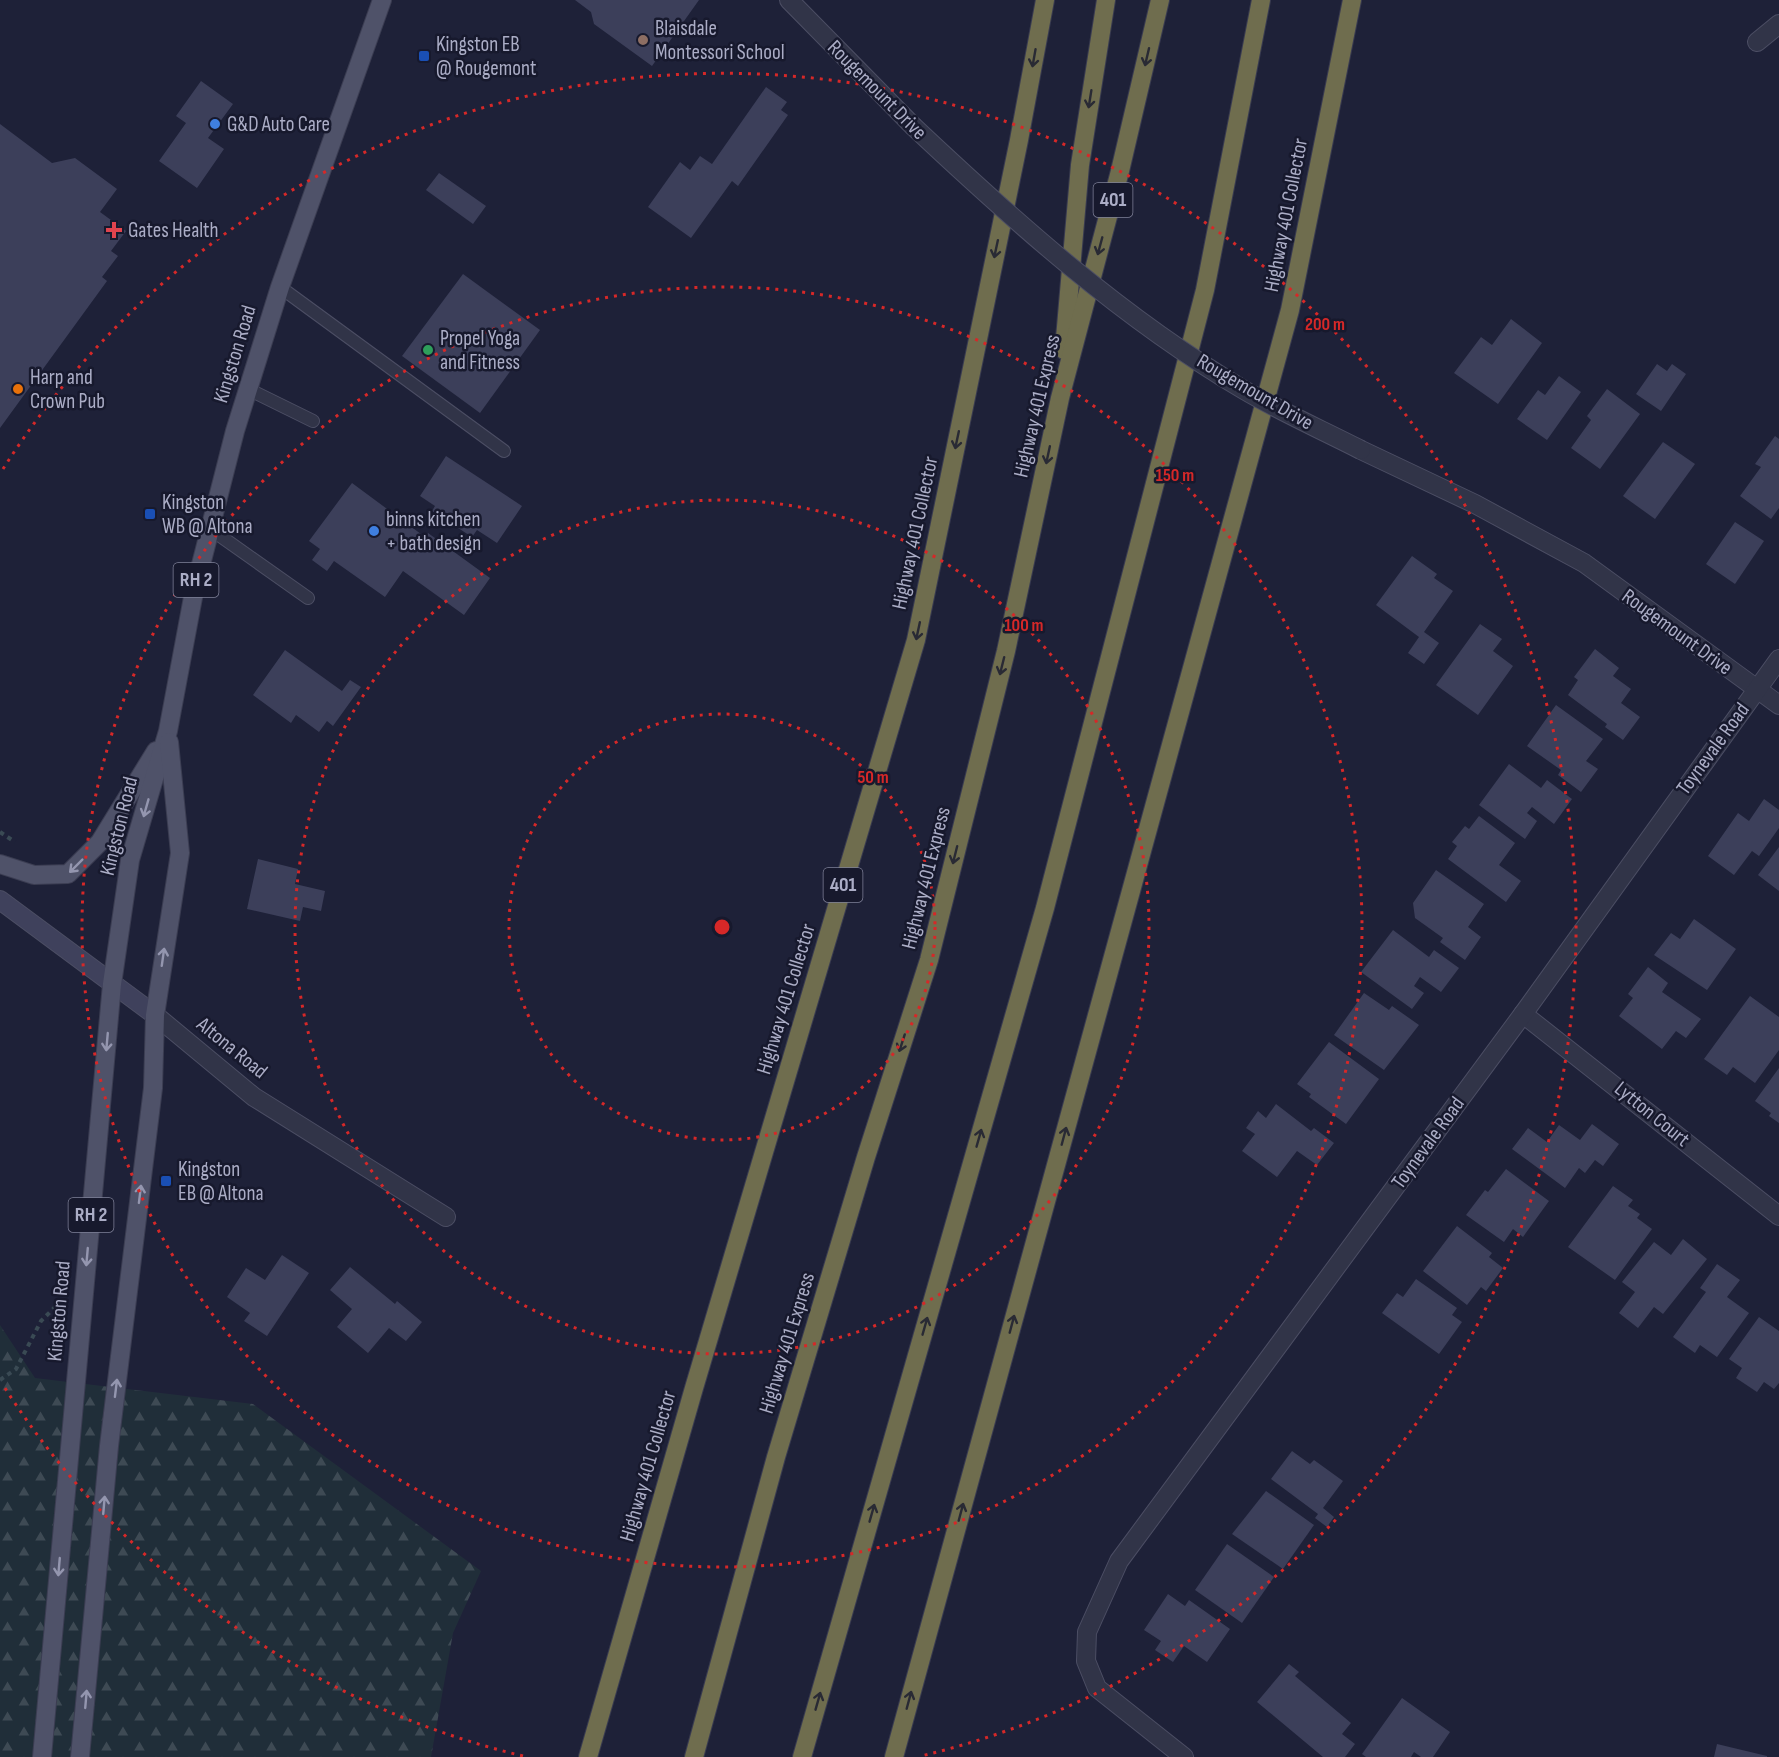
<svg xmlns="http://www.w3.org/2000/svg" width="1779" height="1757" viewBox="0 0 1779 1757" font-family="'Sofia Sans Condensed',sans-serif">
<defs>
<pattern id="forest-firs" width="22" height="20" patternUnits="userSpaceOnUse" patternTransform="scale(1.5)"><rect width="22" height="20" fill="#202e39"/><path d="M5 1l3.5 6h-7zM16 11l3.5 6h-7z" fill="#3e4a54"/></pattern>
</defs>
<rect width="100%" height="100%" fill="#1e2138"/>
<polygon fill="url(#forest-firs)" points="0,1325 35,1378 253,1404 481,1571 453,1633 431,1757 0,1757"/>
<g fill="#3c3f5a">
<polygon points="575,0 699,0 652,66 594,24 591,12"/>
<polygon points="201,81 233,104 208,138 224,149 197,188 159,161 186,123 176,116"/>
<polygon points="766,87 787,102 781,110 788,115 738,186 732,181 691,238 648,207 680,162 690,170 700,156 712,164"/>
<polygon points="0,124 52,163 75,158 117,189 100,212 126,231 111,251 118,256 102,277 107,281 0,428"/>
<polygon points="439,173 486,206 473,224 426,190"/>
<polygon points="463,274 540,330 480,413 402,356"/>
<polygon points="1511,319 1542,343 1498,404 1454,373 1481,337 1492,345"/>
<polygon points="1657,364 1667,371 1672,364 1686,374 1661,411 1636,394"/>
<polygon points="1559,376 1581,392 1547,440 1517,419 1538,390 1545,395"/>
<polygon points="1607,389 1640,414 1600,469 1571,448 1591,420 1587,416"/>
<polygon points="1775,436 1779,439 1779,508 1771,519 1740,496 1761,467 1755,464"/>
<polygon points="1663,442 1695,464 1655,519 1623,496"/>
<polygon points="446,456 522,506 497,543 477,530 472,537 432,511 435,506 420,496"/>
<polygon points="352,483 425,537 428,533 490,578 464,615 403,571 385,597 334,561 327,571 312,560 320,549 309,541"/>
<polygon points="1735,522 1764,541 1735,584 1706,564"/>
<polygon points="1412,556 1437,574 1434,578 1453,591 1424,632 1439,643 1424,664 1408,653 1419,637 1376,605"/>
<polygon points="1480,624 1502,639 1493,651 1513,666 1478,715 1436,685"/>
<polygon points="1595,649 1619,668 1613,676 1631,689 1621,703 1640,717 1623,740 1605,727 1607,724 1568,695 1578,680 1574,677"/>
<polygon points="285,650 342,691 350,680 361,687 333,726 327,721 319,732 296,715 291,723 253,695"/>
<polygon points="1556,705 1603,739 1586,761 1598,769 1581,792 1558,775 1561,770 1527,746"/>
<polygon points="1509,764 1541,788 1547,780 1572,799 1554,824 1532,807 1527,813 1537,821 1525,839 1479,805"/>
<polygon points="1764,799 1779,810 1779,828 1759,856 1752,851 1734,875 1708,856 1738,813 1749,821"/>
<polygon points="1479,816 1515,843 1499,865 1521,881 1506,902 1448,859 1457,846 1452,842 1465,826 1469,829"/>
<polygon points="1779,847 1779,891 1758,875"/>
<polygon points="258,859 298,869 295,884 325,891 321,911 303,907 300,921 247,909"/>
<polygon points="1436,870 1484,904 1468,927 1481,937 1465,960 1440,942 1443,938 1415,918 1413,903"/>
<polygon points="1694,919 1736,949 1707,990 1654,955 1671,933 1680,939"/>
<polygon points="1393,930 1429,957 1434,950 1459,968 1441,992 1420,977 1414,986 1424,993 1412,1009 1361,972"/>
<polygon points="1648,967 1668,983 1662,992 1701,1019 1686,1038 1676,1031 1662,1049 1619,1016 1633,998 1628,994"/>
<polygon points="1364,993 1389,1010 1392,1006 1419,1025 1384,1070 1334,1035"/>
<polygon points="1750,996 1779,1017 1779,1050 1755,1083 1733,1067 1727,1075 1704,1059"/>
<polygon points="1329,1042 1379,1079 1346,1124 1309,1097 1311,1094 1297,1084"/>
<polygon points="1779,1068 1779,1123 1769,1116 1771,1113 1755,1101"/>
<polygon points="1276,1104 1311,1131 1314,1128 1334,1143 1317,1165 1297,1151 1277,1177 1242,1151 1255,1134 1246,1128 1258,1111 1266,1118"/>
<polygon points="1592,1124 1619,1144 1603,1166 1595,1160 1585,1173 1579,1168 1565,1188 1512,1149 1528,1128 1547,1142 1559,1125 1580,1140"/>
<polygon points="1506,1169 1549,1201 1523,1237 1513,1229 1504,1242 1466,1215 1485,1190 1488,1192"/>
<polygon points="1613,1186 1633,1200 1628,1206 1640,1214 1637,1218 1652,1229 1615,1280 1568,1247"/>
<polygon points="1457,1226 1492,1253 1489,1257 1503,1268 1486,1291 1481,1287 1467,1305 1423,1271"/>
<polygon points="1683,1239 1707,1259 1663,1314 1654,1307 1638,1328 1619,1313 1635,1292 1622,1282 1654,1242 1671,1255"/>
<polygon points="282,1255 309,1273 267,1336 244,1321 250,1313 227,1297 246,1268 265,1280"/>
<polygon points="1717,1264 1740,1280 1727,1297 1749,1313 1717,1357 1700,1345 1695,1353 1673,1337 1706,1292 1700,1288"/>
<polygon points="350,1267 395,1304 397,1301 422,1322 406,1341 389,1328 368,1353 337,1327 352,1309 330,1290"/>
<polygon points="1416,1279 1457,1308 1452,1315 1462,1322 1439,1354 1382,1313 1397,1293 1403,1297"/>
<polygon points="1759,1317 1779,1331 1779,1383 1774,1389 1764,1382 1757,1392 1736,1378 1742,1368 1729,1359"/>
<polygon points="1292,1451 1310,1464 1314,1460 1343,1481 1323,1508 1334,1517 1327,1527 1315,1518 1318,1514 1271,1479"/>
<polygon points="1266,1491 1314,1525 1283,1569 1232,1534"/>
<polygon points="1227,1544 1274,1577 1242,1623 1195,1590"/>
<polygon points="1168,1594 1185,1606 1189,1600 1230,1629 1207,1662 1184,1646 1173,1662 1155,1650 1161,1641 1144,1630"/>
<polygon points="1289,1664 1299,1672 1295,1676 1351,1723 1342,1734 1355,1744 1345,1757 1323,1757 1257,1702"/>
<polygon points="1402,1698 1450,1732 1433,1757 1421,1757 1414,1752 1411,1757 1366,1757 1362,1754"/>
<polygon points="1717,1744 1767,1756 1767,1757 1714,1757"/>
</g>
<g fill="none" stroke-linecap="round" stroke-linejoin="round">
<defs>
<g id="lane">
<polyline points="280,287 504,451"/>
<polyline points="248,389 313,421"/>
<polyline points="209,528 308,598"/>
</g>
<g id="street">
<polyline points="789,0 913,126"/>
<polyline points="1757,42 1779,24"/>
<polyline points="1361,450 1475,504 1584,563 1779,705"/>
<polyline points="1523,1014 1779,1216"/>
<polyline points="155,1015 254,1097 446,1217"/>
<polyline points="1184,1757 1097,1688 1086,1661 1087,1632 1119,1561 1523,1014 1779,659"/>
</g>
<polyline id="secondary" points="0,900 155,1015"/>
<g id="primary">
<polyline points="0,864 34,875 68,874 100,842 156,751"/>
<polyline points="42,1757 112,984 130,860 168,731 194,592 235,431 280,287 382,0"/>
<polyline points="80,1757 109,1446 153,1088 155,1015 180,853 169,742"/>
</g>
<g id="highway">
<polyline points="1064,350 1080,165 1106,0"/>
<polyline points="588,1757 694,1388 916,640 1019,140 1045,0"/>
<polyline points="694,1757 776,1457 866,1157 929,960 1006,651 1060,398 1120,171 1160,0"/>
<polyline points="802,1757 1045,908 1205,290 1261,0"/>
<polyline points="894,1757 1290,310 1352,0"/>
</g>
</defs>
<use href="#lane" stroke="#4c4e64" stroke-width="14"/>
<use href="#street" stroke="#4c4e64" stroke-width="20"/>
<use href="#secondary" stroke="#4c4e64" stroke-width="20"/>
<use href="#primary" stroke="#3b3d52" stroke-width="20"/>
<use href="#highway" stroke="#393b50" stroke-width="20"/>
<g stroke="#3a4a54" stroke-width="4" stroke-dasharray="4.5 4.5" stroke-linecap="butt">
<polyline points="0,832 15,842"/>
<polyline points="0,1380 16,1369 41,1321 58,1304"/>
</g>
<use href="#lane" stroke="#313448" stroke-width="12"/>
<use href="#street" stroke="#313448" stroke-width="18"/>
<use href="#secondary" stroke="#3f415c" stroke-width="18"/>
<use href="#primary" stroke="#4f5269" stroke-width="18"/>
<use href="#highway" stroke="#6f6d4e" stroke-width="18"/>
<defs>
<path id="street-bridge" d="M 913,126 C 1015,222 1122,318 1244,390 C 1281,412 1322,430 1361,450"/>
</defs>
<use href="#street-bridge" stroke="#4c4e64" stroke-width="20" stroke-linecap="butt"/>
<use href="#street-bridge" stroke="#313448" stroke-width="18"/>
</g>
<defs><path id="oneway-shaft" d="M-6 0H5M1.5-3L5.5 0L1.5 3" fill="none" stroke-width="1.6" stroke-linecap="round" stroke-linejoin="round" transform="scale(1.5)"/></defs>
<g stroke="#292a34">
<use href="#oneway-shaft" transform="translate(1147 57) rotate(103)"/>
<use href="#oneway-shaft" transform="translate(1034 58) rotate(100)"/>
<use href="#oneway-shaft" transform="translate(1090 99) rotate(99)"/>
<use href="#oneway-shaft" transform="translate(1100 246) rotate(105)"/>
<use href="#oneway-shaft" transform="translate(996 249) rotate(102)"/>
<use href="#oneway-shaft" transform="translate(957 440) rotate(102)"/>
<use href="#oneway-shaft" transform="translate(1048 455) rotate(102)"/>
<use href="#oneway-shaft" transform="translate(918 631) rotate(102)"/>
<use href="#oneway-shaft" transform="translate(1002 666) rotate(104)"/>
<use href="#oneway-shaft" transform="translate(955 855) rotate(104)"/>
<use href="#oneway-shaft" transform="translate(902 1043) rotate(108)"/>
<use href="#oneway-shaft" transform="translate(1064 1136) rotate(-75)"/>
<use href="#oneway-shaft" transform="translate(979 1138) rotate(-74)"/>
<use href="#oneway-shaft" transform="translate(1012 1324) rotate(-75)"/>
<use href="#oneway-shaft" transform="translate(925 1326) rotate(-74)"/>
<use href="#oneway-shaft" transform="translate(961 1512) rotate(-75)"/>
<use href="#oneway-shaft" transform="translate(872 1513) rotate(-74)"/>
<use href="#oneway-shaft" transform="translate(909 1700) rotate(-75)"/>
<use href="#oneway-shaft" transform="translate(818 1701) rotate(-74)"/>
</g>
<g stroke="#9496af">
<use href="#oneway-shaft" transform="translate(146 808) rotate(106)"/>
<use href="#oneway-shaft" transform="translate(76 866) rotate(135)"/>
<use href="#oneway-shaft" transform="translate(163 957) rotate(-82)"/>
<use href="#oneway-shaft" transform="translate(107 1042) rotate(95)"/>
<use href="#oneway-shaft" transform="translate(140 1194) rotate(-83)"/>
<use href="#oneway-shaft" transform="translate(87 1257) rotate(95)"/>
<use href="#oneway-shaft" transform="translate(116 1388) rotate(-83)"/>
<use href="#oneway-shaft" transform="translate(104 1505) rotate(-85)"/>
<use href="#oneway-shaft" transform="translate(59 1567) rotate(95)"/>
<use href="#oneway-shaft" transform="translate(86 1699) rotate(-85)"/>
</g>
<g fill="none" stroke="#d62828" stroke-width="3" stroke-dasharray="3 6">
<circle cx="722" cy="927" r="213"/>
<circle cx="722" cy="927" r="427"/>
<circle cx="722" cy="927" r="640"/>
<path d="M523 1756A853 853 0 0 1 3 1385M3 469A853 853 0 1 1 921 1756"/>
</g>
<circle fill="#8d6e63" stroke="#17192d" stroke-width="2" cx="643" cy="40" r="6"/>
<g fill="#1a4fb4" stroke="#17192d" stroke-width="2">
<rect x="418" y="50" width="12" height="12" rx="3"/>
<rect x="144" y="508" width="12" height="12" rx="3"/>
<rect x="160" y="1175" width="12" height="12" rx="3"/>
</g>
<g fill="#3f7fe0" stroke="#17192d" stroke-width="2">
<circle cx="215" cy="124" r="6"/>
<circle cx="374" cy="531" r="6"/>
</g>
<path fill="#e0444e" stroke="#17192d" stroke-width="2" d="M111 221h6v6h6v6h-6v6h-6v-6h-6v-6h6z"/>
<circle fill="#2e9e5b" stroke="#17192d" stroke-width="2" cx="428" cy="350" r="6"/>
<circle fill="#e8710a" stroke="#17192d" stroke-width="2" cx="18" cy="389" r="6"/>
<g text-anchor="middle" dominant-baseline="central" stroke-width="5" stroke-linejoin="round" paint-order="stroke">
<g fill="#17192d" stroke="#7f8198" stroke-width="1.5">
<rect x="1093.5" y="183" width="39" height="34" rx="4.5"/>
<rect x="173.5" y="563" width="45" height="34" rx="4.5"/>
<rect x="823.5" y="868" width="39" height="34" rx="4.5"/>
<rect x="68.5" y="1198" width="45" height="34" rx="4.5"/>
</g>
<g font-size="20" font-weight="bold" fill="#abadc6">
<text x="1113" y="200">401</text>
<text x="196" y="580">RH 2</text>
<text x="843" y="885">401</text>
<text x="91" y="1215">RH 2</text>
</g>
<g font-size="21" fill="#abadc6" stroke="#17192d" text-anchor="start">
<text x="655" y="28">Blaisdale<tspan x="655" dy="24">Montessori School</tspan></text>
<text x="436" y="44">Kingston EB<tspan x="436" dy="24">@ Rougemont</tspan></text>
<text x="227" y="124">G&amp;D Auto Care</text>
<text x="128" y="230">Gates Health</text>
<text x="440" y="338">Propel Yoga<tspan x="440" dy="24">and Fitness</tspan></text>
<text x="30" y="377">Harp and<tspan x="30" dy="24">Crown Pub</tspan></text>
<text x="162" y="502">Kingston<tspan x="162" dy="24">WB @ Altona</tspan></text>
<text x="386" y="519">binns kitchen<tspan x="386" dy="24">+ bath design</tspan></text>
<text x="178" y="1169">Kingston<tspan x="178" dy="24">EB @ Altona</tspan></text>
</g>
<g font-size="21" fill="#abadc6" stroke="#17192d">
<text transform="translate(877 90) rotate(45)">Rougemount Drive</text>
<text transform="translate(1286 215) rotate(-79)">Highway 401 Collector</text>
<text transform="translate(235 354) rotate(-73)">Kingston Road</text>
<text transform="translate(1255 392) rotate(30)">Rougemount Drive</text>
<text transform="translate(1037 406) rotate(-77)">Highway 401 Express</text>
<text transform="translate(915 533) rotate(-78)">Highway 401 Collector</text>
<text transform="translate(1677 632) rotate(36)">Rougemount Drive</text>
<text transform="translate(1713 749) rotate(-54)">Toynevale Road</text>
<text transform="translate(119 826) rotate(-76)">Kingston Road</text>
<text transform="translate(926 878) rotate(-76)">Highway 401 Express</text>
<text transform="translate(786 999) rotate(-73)">Highway 401 Collector</text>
<text transform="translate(232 1048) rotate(39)">Altona Road</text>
<text transform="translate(1652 1114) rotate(39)">Lytton Court</text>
<text transform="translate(1428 1143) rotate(-54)">Toynevale Road</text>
<text transform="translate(59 1311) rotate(-85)">Kingston Road</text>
<text transform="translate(787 1343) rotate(-73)">Highway 401 Express</text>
<text transform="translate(648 1466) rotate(-74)">Highway 401 Collector</text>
</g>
</g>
<circle cx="722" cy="927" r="9" fill="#d62828" stroke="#17192d" stroke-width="3"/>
<g font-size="18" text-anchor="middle" font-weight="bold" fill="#d62828" stroke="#17192d" stroke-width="5" stroke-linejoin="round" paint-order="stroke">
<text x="1325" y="330">200 m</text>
<text x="1175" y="481">150 m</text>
<text x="1024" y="631">100 m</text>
<text x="873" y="783">50 m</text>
</g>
</svg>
